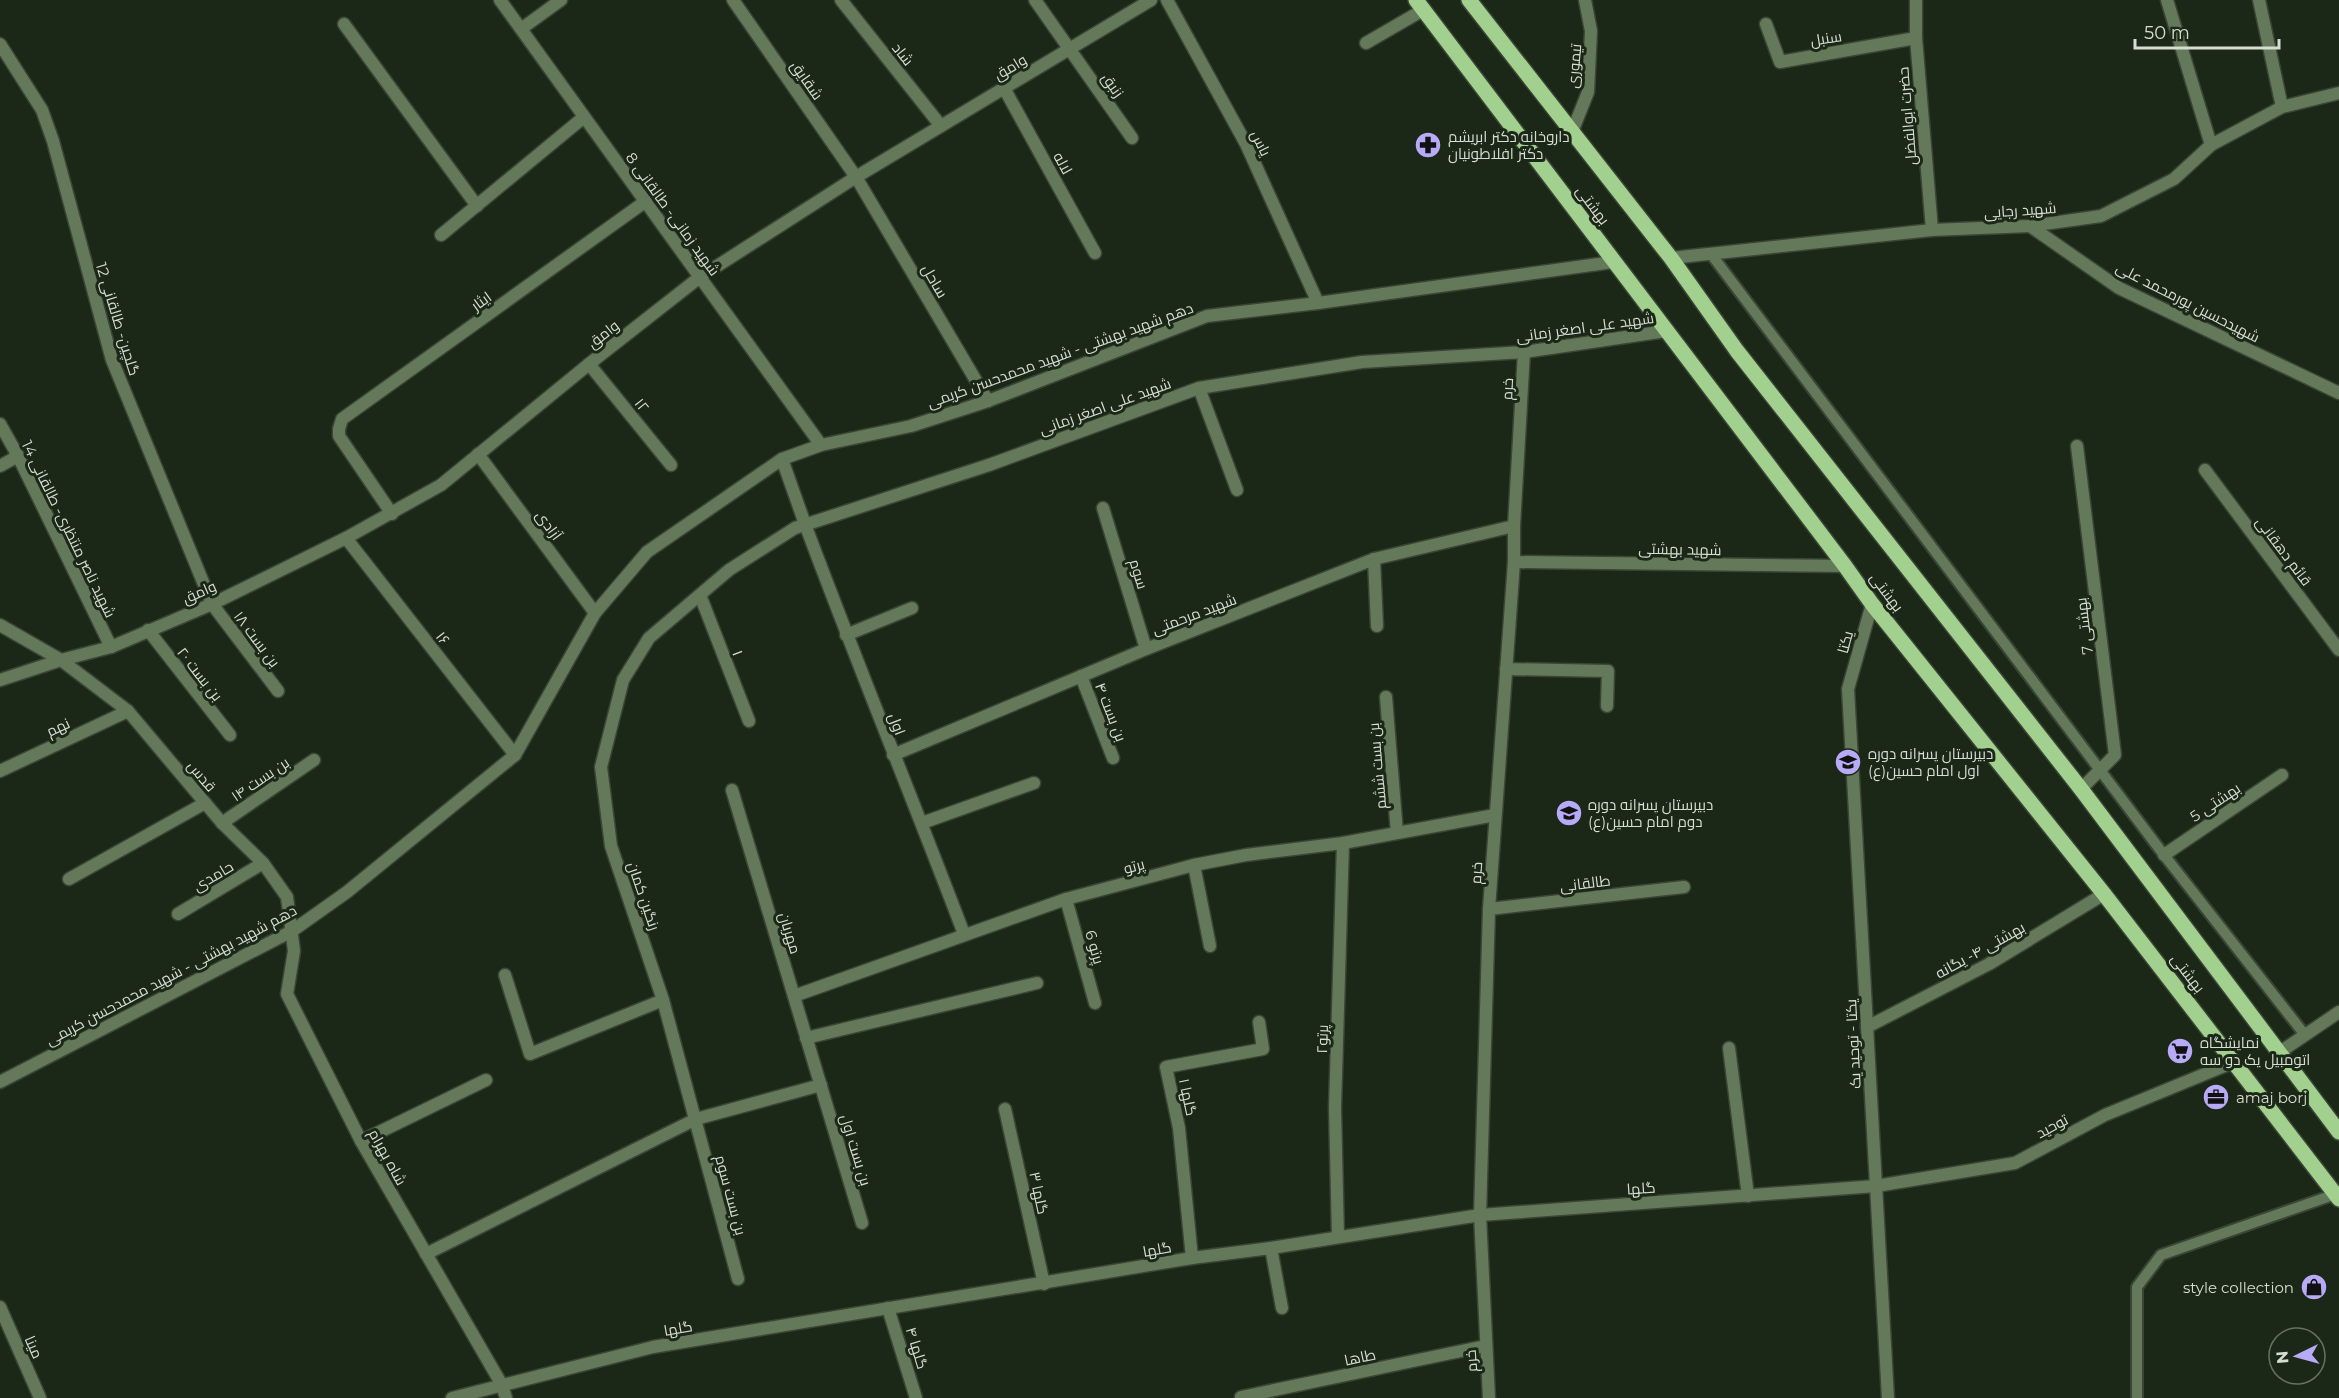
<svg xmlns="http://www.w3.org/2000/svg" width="2339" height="1398" viewBox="0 0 2339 1398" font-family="Montserrat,Cairo,sans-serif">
<rect width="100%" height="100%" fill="#1c2817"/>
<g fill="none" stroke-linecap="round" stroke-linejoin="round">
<defs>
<g id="service">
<polyline points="1711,254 2164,855 2305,1035"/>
<polyline points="2137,1398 2137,1287 2161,1255 2336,1194"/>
</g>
<g id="minor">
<polyline points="500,0 821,445"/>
<polyline points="733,0 856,177 988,401"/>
<polyline points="841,0 941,126"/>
<polyline points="1035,0 1132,138"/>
<polyline points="1167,0 1246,144 1318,303"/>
<polyline points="1916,0 1916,38 1932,230"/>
<polyline points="2167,0 2211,145"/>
<polyline points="2259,0 2282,107"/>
<polyline points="344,24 477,206"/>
<polyline points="1766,24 1780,62 1916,38"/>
<polyline points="521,29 561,0"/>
<polyline points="1366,43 1423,10"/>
<polyline points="0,44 42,110 53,141 112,360 212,604 278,691"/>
<polyline points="1004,88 1095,253"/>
<polyline points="1572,132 1588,92 1591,31 1585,0"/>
<polyline points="2030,226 2119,288 2339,393"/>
<polyline points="441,235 584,117"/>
<polyline points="1671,258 1932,230 2030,226 2101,216 2174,179 2211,145 2282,107 2339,93"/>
<polyline points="589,364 671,465"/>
<polyline points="1199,388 1237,490"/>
<polyline points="0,424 18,456 111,647"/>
<polyline points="2077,446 2115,755 2081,789"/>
<polyline points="478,454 595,613"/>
<polyline points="0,466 18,456"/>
<polyline points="2205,470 2339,650"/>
<polyline points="1103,508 1146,649"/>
<polyline points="392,514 339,436 339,429 342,419 646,201"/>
<path d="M 805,524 C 856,661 912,797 964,934"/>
<polyline points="346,538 515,755"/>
<polyline points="1374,559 1377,626"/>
<polyline points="1514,562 1845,566"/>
<polyline points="700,595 749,721"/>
<polyline points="1872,604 1848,689 1888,1398"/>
<polyline points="0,625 61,660 128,711 222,823 263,863 287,897 294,951 287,994 361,1141 502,1385 506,1398"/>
<polyline points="148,630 230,735"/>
<polyline points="846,635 912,608"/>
<polyline points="1506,669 1608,671 1607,706"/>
<polyline points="1081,676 1113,758"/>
<polyline points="0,680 61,660 111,647 212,604 346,538 441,485 589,364 700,277 856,177 1151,0"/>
<polyline points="1386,697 1397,833"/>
<polyline points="893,755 1146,649 1374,559 1514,526"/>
<polyline points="0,771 128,711"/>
<polyline points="732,790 862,1223"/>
<polyline points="222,823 314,760"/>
<polyline points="922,823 1034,783"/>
<polyline points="2164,855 2282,775"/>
<polyline points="1194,865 1210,946"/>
<polyline points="69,879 205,803"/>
<polyline points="1066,899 1095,1003"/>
<polyline points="1489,909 1684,887"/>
<polyline points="178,914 263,863"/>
<polyline points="505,975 530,1054 663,1000"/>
<polyline points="794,996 1066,899 1194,865 1246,855 1343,843 1495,815"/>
<polyline points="1867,1027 1989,964 2104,894"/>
<polyline points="806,1038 1037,983"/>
<polyline points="1729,1048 1748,1196"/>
<polyline points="2280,1052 2339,1012"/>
<polyline points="0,1082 292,931 347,892 515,755 595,613 647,552 782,459 821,445 911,426 988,401 1207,316 1318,303 1613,262"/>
<polyline points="1005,1109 1044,1284"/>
<polyline points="361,1141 486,1080"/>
<polyline points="1338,1237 1335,1108 1343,843"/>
<polyline points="1271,1248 1282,1308"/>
<polyline points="426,1254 696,1119 821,1085"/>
<polyline points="1192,1258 1179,1128 1166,1067 1263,1049 1259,1022"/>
<polyline points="738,1279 663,1000 611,846 601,767 623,680 649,638 729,570 795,528 989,465 1199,388 1362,362 1524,352 1666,331"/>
<polyline points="0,1307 40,1398"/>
<polyline points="888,1308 916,1398"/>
<polyline points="1241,1397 1485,1346"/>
<polyline points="452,1398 653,1347 1192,1258 1271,1248 1480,1215 1876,1186 2015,1163 2105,1115 2234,1062"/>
<polyline points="1489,1398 1480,1215 1489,909 1514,562 1514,526 1524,352"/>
</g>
<polyline id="tertiary" points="782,459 805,524"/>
<g id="primary">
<polyline points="1416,0 1845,566 1872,604 2104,894 2339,1199"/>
<polyline points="1469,0 1671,258 1737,351 2081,789 2339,1132"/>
</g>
</defs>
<use href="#service" stroke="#3a4535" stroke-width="14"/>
<use href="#minor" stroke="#3a4535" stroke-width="15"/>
<use href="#tertiary" stroke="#3a4535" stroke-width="15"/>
<use href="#primary" stroke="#3a4535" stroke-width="18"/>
<use href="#service" stroke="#63795a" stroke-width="10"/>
<use href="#minor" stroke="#63795a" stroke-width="12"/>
<use href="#tertiary" stroke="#63795a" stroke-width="12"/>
<use href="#primary" stroke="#a2d08f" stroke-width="15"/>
</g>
<defs>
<symbol id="pharmacy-disc" viewBox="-11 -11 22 22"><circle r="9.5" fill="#b7abf8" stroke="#1c2817"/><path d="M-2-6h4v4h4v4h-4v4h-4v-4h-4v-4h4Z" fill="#111"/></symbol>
<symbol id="school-disc" viewBox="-11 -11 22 22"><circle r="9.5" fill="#b7abf8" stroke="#1c2817"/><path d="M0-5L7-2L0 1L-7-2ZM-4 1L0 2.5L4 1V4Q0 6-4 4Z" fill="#111"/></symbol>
<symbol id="supermarket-disc" viewBox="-11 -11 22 22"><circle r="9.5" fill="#b7abf8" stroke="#1c2817"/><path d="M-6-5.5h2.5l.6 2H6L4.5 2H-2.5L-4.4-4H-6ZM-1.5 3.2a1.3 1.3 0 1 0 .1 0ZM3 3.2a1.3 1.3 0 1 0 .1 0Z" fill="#111"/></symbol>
<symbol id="office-disc" viewBox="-11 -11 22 22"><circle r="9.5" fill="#b7abf8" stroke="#1c2817"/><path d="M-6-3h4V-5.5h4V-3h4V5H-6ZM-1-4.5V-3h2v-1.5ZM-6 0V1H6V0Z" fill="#111"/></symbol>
<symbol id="shop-disc" viewBox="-11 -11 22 22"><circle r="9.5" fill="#b7abf8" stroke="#1c2817"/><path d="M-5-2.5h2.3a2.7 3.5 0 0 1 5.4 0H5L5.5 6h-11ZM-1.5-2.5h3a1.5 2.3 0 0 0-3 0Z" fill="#111"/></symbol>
</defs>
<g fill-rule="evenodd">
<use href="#pharmacy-disc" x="1413" y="130" width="30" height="30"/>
<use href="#school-disc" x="1833" y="747" width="30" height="30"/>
<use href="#school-disc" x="1554" y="798" width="30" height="30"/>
<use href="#supermarket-disc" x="2165" y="1036" width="30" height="30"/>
<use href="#office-disc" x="2201" y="1082" width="30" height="30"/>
<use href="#shop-disc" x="2299" y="1272" width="30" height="30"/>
</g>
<g text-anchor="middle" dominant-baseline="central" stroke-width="6" stroke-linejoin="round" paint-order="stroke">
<g font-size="15" fill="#d6ded3" stroke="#1c2817">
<text transform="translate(1826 38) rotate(-9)">سنبل</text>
<text transform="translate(903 54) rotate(52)">شاد</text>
<text transform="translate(1574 66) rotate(-85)">تیموری</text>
<text transform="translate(1010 67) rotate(-31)">وامق</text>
<text transform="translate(807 80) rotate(55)">شقایق</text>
<text transform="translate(1113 85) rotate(55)">زنبق</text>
<text transform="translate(1907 116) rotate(-95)">حضرت ابوالفضل</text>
<text transform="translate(1261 143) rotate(64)">یاس</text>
<text transform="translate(1063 163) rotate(61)">لاله</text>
<text transform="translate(1593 205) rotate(53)">بهشتی</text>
<text transform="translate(2020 210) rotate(-4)">شهید رجایی</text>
<text transform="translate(673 214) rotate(54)">شهید زمانی- طالقانی 8</text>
<text transform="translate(935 281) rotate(60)">ساحل</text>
<text transform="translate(481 301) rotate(-36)">ایثار</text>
<text transform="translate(2188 302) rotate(27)">شهیدحسین پورمحمد علی</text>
<text transform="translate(118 319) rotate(73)">گلچین- طالقانی 12</text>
<text transform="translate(1585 327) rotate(-8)">شهید علی اصغر زمانی</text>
<text transform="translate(603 334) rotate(-38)">وامق</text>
<text transform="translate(1060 355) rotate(-20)">دهم شهید بهشتی - شهید محمدحسن کریمی</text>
<text transform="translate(1507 389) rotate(-87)">خرم</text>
<text transform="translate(642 405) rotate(51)">۱۲</text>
<text transform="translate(1105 406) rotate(-20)">شهید علی اصغر زمانی</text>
<text transform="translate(549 525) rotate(54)">آزادی</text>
<text transform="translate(69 529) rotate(64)">شهید ناصر منتظری- طالقانی 14</text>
<text transform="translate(1680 549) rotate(1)">شهید بهشتی</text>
<text transform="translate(2284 551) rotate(53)">قائم دهقانی</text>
<text transform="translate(1139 574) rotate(73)">سوم</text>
<text transform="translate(199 592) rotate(-24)">وامق</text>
<text transform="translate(1887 592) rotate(53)">بهشتی</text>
<text transform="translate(1194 614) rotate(-21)">شهید مرحمتی</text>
<text transform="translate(2084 626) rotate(-97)">بهشتی 7</text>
<text transform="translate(443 638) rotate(52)">۱۶</text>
<text transform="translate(257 639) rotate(53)">بن بست ۱۸</text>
<text transform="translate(1845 642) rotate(-74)">یکتا</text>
<text transform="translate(738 653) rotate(69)">۱</text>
<text transform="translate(200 674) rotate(52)">بن بست ۲۰</text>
<text transform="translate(1111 712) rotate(69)">بن بست ۴</text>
<text transform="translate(897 724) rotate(69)">اول</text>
<text transform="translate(58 727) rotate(-25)">نهم</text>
<text transform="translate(1377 766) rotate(-95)">بن بست ششم</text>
<text transform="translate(202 776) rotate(50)">قدس</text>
<text transform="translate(260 779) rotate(-34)">بن بست ۱۴</text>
<text transform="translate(2215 802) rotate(-34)">بهشتی 5</text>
<text transform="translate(1134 866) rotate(-15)">پرتو</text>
<text transform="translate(1476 873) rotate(-86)">خرم</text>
<text transform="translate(213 876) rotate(-31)">حامدی</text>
<text transform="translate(1585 883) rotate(-7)">طالقانی</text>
<text transform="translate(644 896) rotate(71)">رنگین کمان</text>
<text transform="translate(790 933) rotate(73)">مهربان</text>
<text transform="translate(1095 947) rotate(74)">پرتو 6</text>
<text transform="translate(1980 950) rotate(-29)">بهشتی ۴- یگانه</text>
<text transform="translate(2188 973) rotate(52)">بهشتی</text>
<text transform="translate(171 975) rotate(-28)">دهم شهید بهشتی - شهید محمدحسن کریمی</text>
<text transform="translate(1322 1039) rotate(-88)">پرتو۲</text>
<text transform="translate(1853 1044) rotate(-93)">یکتا - توحید یک</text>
<text transform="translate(1188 1097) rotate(78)">گلها ۱</text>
<text transform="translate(2052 1126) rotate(-28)">توحید</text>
<text transform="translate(856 1150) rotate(73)">بن بست اول</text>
<text transform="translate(388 1157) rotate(61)">شاه بهرام</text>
<text transform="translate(1641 1188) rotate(-4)">گلها</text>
<text transform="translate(1039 1193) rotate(78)">گلها ۳</text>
<text transform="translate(731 1195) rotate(75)">بن بست سوم</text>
<text transform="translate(1157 1249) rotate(-10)">گلها</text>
<text transform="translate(678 1328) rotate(-10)">گلها</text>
<text transform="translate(34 1347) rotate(66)">مینا</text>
<text transform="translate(917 1348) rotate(73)">گلها ۴</text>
<text transform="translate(1360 1357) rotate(-12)">طاها</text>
<text transform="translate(1471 1361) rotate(-94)">خرم</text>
</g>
<g font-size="15" fill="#d6ded3" stroke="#1c2817" text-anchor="start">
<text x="1448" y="136">داروخانه دکتر ابریشم<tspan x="1448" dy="17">دکتر افلاطونیان</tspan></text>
<text x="1868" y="753">دبیرستان پسرانه دوره<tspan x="1868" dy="17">اول امام حسین(ع)</tspan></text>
<text x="1588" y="804">دبیرستان پسرانه دوره<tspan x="1588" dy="17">دوم امام حسین(ع)</tspan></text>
<text x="2200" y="1042">نمایشگاه<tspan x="2200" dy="17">اتومبیل یک دو سه</tspan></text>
<text x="2236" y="1097">amaj borj</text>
<text x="2294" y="1287" text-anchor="end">style collection</text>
</g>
</g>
<g transform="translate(2297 1356) rotate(265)"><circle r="28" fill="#1c2817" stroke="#667162" stroke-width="1.5"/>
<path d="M0-4.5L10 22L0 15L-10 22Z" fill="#b7abf8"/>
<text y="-9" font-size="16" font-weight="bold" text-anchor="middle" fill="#d6ded3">N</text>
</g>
<path d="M2135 39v9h144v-9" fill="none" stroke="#d6ded3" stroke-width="3"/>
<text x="2144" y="39" font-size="18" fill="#d6ded3" stroke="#1c2817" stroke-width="4.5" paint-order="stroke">50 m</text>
</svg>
